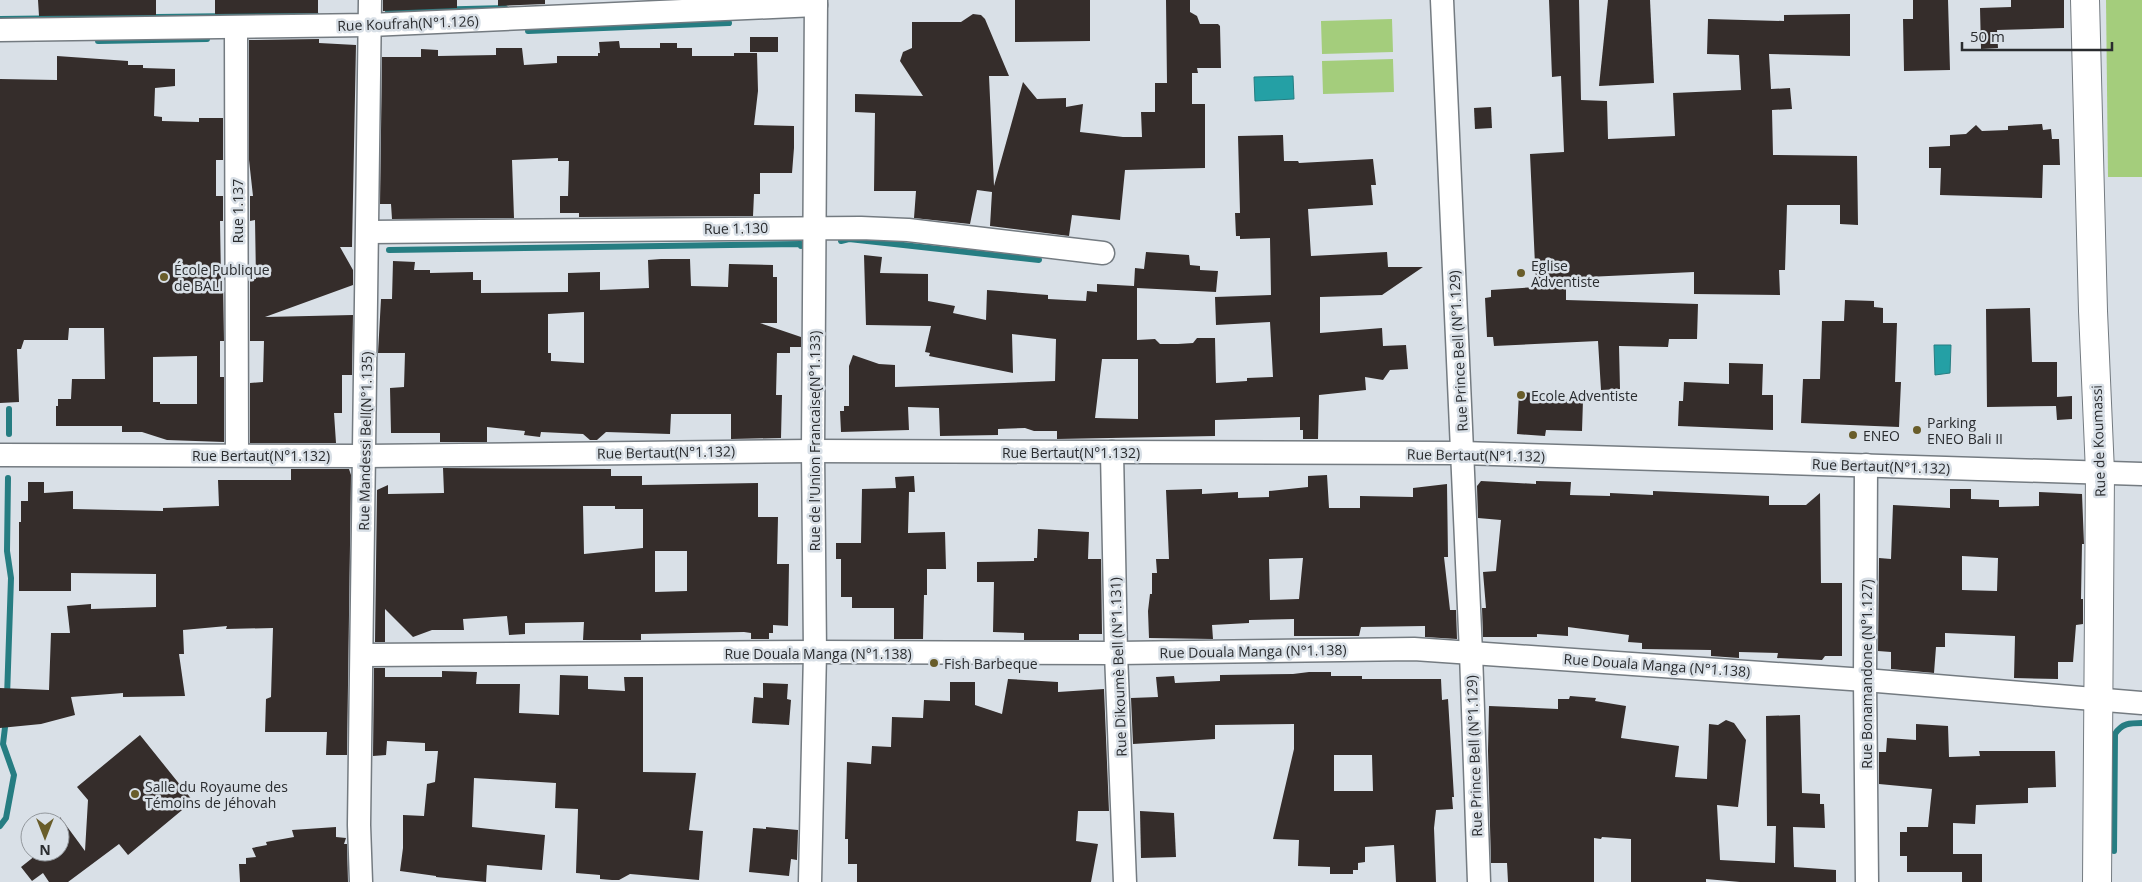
<svg xmlns="http://www.w3.org/2000/svg" width="2142" height="882" viewBox="0 0 2142 882" font-family="'Open Sans',sans-serif">
<rect width="100%" height="100%" fill="#d9e0e7"/>
<g fill="#a4cd7c">
<polygon points="2106,0 2142,0 2142,177 2108,177"/>
<polygon points="1392,19 1393,52 1322,54 1321,21"/>
<polygon points="1393,59 1394,92 1323,94 1322,61"/>
</g>
<g fill="#24a0a5" stroke="#267d82">
<polygon points="1293,76 1294,99 1255,101 1254,77"/>
<polygon points="1934,345 1951,345 1950,373 1935,375"/>
</g>
<g fill="none" stroke-linecap="round" stroke-linejoin="round">
<g stroke="#267d82" stroke-width="6">
<polyline points="388,11 505,8"/>
<polyline points="0,19 316,15"/>
<polyline points="528,31 729,23"/>
<polyline points="98,41 207,39"/>
<polyline points="841,241 849,239 1039,260"/>
<polyline points="389,250 801,244 801,246"/>
<polyline points="9,409 9,434"/>
<polyline points="7,697 11,578 7,551 8,478"/>
<polyline points="0,826 6,818 14,775 3,744 6,719"/>
<path d="M 2114,851 L 2115,734 C 2122,723 2130,723 2142,723"/>
</g>
</g>
<g fill="#352d2b" fill-rule="evenodd">
<polygon points="38,0 156,0 156,15 39,16"/>
<polygon points="215,0 318,0 318,13 215,14"/>
<polygon points="383,0 457,0 457,8 383,11"/>
<polygon points="498,0 545,0 545,4 498,6"/>
<polygon points="1015,0 1090,0 1090,41 1015,42"/>
<polygon points="1166,0 1190,0 1190,12 1197,16 1200,24 1218,24 1220,26 1221,68 1197,68 1198,73 1192,73 1192,104 1205,104 1205,168 1125,170 1120,220 1072,215 1069,236 990,226 992,192 977,190 970,224 914,218 916,191 874,191 875,113 855,112 855,94 923,96 900,61 903,52 912,48 912,22 961,22 973,14 981,15 985,19 1009,76 989,76 994,186 1023,82 1037,99 1066,98 1066,107 1083,104 1080,132 1123,137 1142,137 1141,112 1155,112 1155,83 1167,83"/>
<polygon points="1549,0 1579,0 1581,100 1607,101 1608,139 1675,136 1673,93 1741,90 1739,55 1707,54 1708,19 1784,21 1784,15 1850,14 1850,56 1769,54 1771,89 1790,88 1792,109 1772,110 1773,155 1857,156 1858,225 1840,224 1840,205 1787,205 1785,270 1779,270 1780,295 1694,294 1694,272 1566,278 1566,300 1698,304 1697,339 1669,339 1668,347 1619,346 1620,389 1601,390 1598,341 1494,346 1493,337 1487,337 1485,298 1491,297 1491,290 1536,287 1530,154 1564,152 1561,76 1552,77"/>
<polygon points="1608,0 1650,0 1654,83 1599,86"/>
<polygon points="1913,0 1948,0 1950,70 1904,71 1903,19 1913,19"/>
<polygon points="2011,0 2064,0 2064,28 1997,30 1998,48 1981,49 1980,8 2011,7"/>
<rect x="750" y="37" width="28" height="15"/>
<polygon points="319,39 319,43 356,45 352,247 340,247 353,270 353,285 265,317 353,315 352,375 342,375 342,413 334,413 336,443 250,443 250,383 263,382 264,341 250,341 250,279 256,279 255,220 250,221 250,196 253,196 249,160 249,40"/>
<polygon points="619,41 620,48 660,48 660,43 677,43 677,48 692,48 692,56 734,56 734,53 757,53 758,91 754,125 794,126 794,148 792,173 760,173 760,194 754,194 753,216 579,217 579,213 560,213 560,196 568,196 569,161 558,161 558,158 512,160 514,218 392,219 391,204 380,204 382,57 421,57 421,49 438,50 438,56 496,55 496,48 522,48 524,65 557,63 557,56 598,56 598,53 600,53 599,42"/>
<path d="M 57,56 L 128,61 L 128,65 L 143,65 L 143,68 L 175,69 L 175,86 L 155,88 L 154,116 L 162,117 L 162,121 L 199,122 L 199,118 L 223,118 L 223,160 L 216,160 L 216,196 L 223,196 L 223,221 L 220,221 L 221,279 L 223,279 L 224,341 L 220,341 L 220,377 L 224,377 L 224,442 L 167,440 L 142,432 L 122,432 L 122,426 L 56,426 L 56,406 L 58,406 L 58,399 L 71,399 L 72,379 L 105,379 L 104,328 L 69,328 L 68,340 L 24,340 L 21,349 L 17,349 L 19,402 L 0,403 L 0,79 L 57,80 ZM 197,356 L 197,404 L 160,404 L 160,402 L 153,402 L 153,357 Z"/>
<polygon points="1491,107 1492,128 1475,129 1474,108"/>
<polygon points="2042,124 2043,130 2051,129 2052,139 2059,139 2060,165 2043,165 2042,198 1940,195 1941,168 1929,168 1929,147 1950,146 1950,135 1966,134 1976,125 1982,131 2008,130 2008,126"/>
<path d="M 1283,135 L 1284,161 L 1298,161 L 1299,163 L 1373,159 L 1376,185 L 1371,185 L 1373,205 L 1308,209 L 1311,256 L 1387,252 L 1388,267 L 1423,267 L 1382,295 L 1320,297 L 1320,333 L 1382,328 L 1383,346 L 1406,345 L 1408,369 L 1390,370 L 1383,380 L 1365,377 L 1366,390 L 1319,395 L 1318,439 L 1303,439 L 1303,430 L 1300,430 L 1300,417 L 1215,420 L 1215,436 L 1057,439 L 1057,431 L 1034,431 L 1025,428 L 998,429 L 998,435 L 940,436 L 939,408 L 908,407 L 909,430 L 841,432 L 840,411 L 844,411 L 844,406 L 849,406 L 849,366 L 853,355 L 879,364 L 895,365 L 895,387 L 1055,381 L 1056,339 L 1012,334 L 1013,373 L 929,356 L 930,353 L 925,352 L 931,326 L 866,325 L 864,255 L 882,257 L 880,273 L 928,274 L 928,301 L 955,306 L 953,313 L 986,320 L 987,290 L 1048,295 L 1048,299 L 1086,301 L 1087,291 L 1097,292 L 1097,284 L 1134,286 L 1135,268 L 1144,269 L 1146,252 L 1189,255 L 1190,265 L 1200,266 L 1200,270 L 1218,271 L 1216,292 L 1137,288 L 1137,340 L 1155,339 L 1160,344 L 1178,344 L 1193,343 L 1197,338 L 1215,338 L 1216,383 L 1247,381 L 1247,378 L 1273,377 L 1270,322 L 1216,325 L 1215,297 L 1271,295 L 1270,238 L 1240,239 L 1240,236 L 1236,236 L 1235,213 L 1240,213 L 1238,136 ZM 1102,359 L 1138,359 L 1138,419 L 1095,418 Z"/>
<path d="M 661,259 L 690,259 L 691,286 L 728,287 L 729,264 L 773,265 L 773,277 L 777,277 L 777,323 L 760,323 L 801,337 L 801,347 L 790,347 L 790,353 L 777,353 L 776,395 L 782,395 L 781,438 L 731,439 L 731,414 L 671,414 L 670,434 L 606,432 L 597,440 L 590,440 L 583,434 L 541,432 L 540,437 L 524,435 L 525,431 L 487,427 L 487,442 L 440,442 L 440,433 L 391,433 L 390,388 L 404,387 L 405,353 L 378,353 L 381,299 L 392,299 L 393,261 L 415,262 L 414,270 L 430,270 L 430,273 L 473,272 L 473,280 L 481,280 L 481,293 L 568,292 L 568,273 L 600,272 L 600,290 L 649,288 L 648,260 ZM 584,312 L 584,363 L 551,361 L 551,353 L 548,353 L 548,314 Z"/>
<polygon points="1845,300 1874,301 1874,307 1883,308 1883,323 1897,323 1895,382 1901,382 1899,427 1801,423 1803,379 1820,379 1822,321 1844,321"/>
<polygon points="2030,308 2032,362 2057,362 2057,397 2072,396 2072,419 2057,420 2056,406 1987,407 1986,309"/>
<polygon points="1729,363 1763,364 1762,395 1773,395 1773,430 1678,426 1679,401 1683,401 1684,382 1729,384"/>
<polygon points="1519,392 1534,393 1534,397 1583,400 1582,431 1546,430 1545,436 1517,434"/>
<path d="M 443,468 L 611,469 L 611,476 L 642,476 L 642,485 L 758,483 L 758,517 L 778,517 L 777,564 L 789,564 L 788,626 L 773,625 L 773,633 L 769,633 L 769,639 L 751,639 L 751,633 L 744,632 L 641,634 L 641,640 L 583,640 L 584,622 L 525,623 L 525,634 L 509,635 L 507,616 L 463,619 L 464,630 L 432,630 L 413,637 L 385,609 L 385,642 L 375,642 L 377,490 L 388,485 L 388,494 L 444,493 ZM 583,506 L 615,506 L 615,509 L 643,509 L 643,548 L 584,554 ZM 655,551 L 687,551 L 687,591 L 655,592 Z"/>
<polygon points="291,469 349,469 351,475 347,755 326,755 327,732 265,732 266,699 271,697 273,628 226,629 227,626 183,630 184,654 179,654 185,696 123,697 123,693 71,697 75,715 41,724 0,728 0,688 49,690 51,633 70,633 67,606 91,604 91,609 156,607 156,574 71,573 71,591 19,591 19,522 21,522 21,501 28,501 28,482 44,482 44,493 73,491 73,509 163,511 163,508 219,506 218,480 291,480"/>
<path d="M 1327,475 L 1329,508 L 1360,508 L 1360,496 L 1413,497 L 1413,488 L 1447,484 L 1448,557 L 1444,557 L 1450,610 L 1456,610 L 1457,639 L 1425,637 L 1425,626 L 1361,627 L 1359,636 L 1294,636 L 1294,619 L 1249,620 L 1249,623 L 1212,625 L 1213,639 L 1149,638 L 1148,611 L 1150,594 L 1152,594 L 1152,573 L 1157,573 L 1156,559 L 1169,559 L 1166,490 L 1202,489 L 1202,494 L 1238,492 L 1238,498 L 1269,497 L 1269,491 L 1308,487 L 1308,476 ZM 1303,558 L 1299,599 L 1270,600 L 1269,559 Z"/>
<polygon points="914,476 915,492 909,492 908,533 945,532 946,569 927,569 927,595 924,595 923,639 894,639 894,608 852,608 852,597 841,597 841,559 836,559 836,543 861,543 862,489 896,488 895,477"/>
<polygon points="1481,481 1536,484 1536,481 1571,482 1570,495 1610,496 1610,493 1653,495 1653,491 1769,496 1769,505 1806,505 1820,493 1821,583 1842,583 1842,656 1825,656 1822,660 1777,658 1778,653 1739,652 1739,658 1711,656 1711,650 1642,649 1642,643 1628,642 1629,635 1568,627 1568,636 1537,634 1537,637 1483,637 1482,608 1486,608 1483,572 1496,571 1501,520 1478,518 1477,486"/>
<path d="M 1950,489 L 1971,489 L 1971,499 L 1999,500 L 1999,507 L 2039,506 L 2039,492 L 2082,494 L 2084,544 L 2082,544 L 2081,599 L 2083,599 L 2083,624 L 2076,625 L 2073,662 L 2058,662 L 2058,679 L 2014,678 L 2015,636 L 1945,633 L 1945,647 L 1936,647 L 1934,673 L 1891,669 L 1891,652 L 1878,651 L 1879,558 L 1891,559 L 1893,505 L 1950,508 ZM 1962,556 L 1998,558 L 1997,591 L 1962,590 Z"/>
<polygon points="1038,529 1089,532 1088,559 1101,559 1102,634 1079,634 1079,640 1024,640 1024,633 993,632 994,582 977,582 977,562 1034,561 1034,558 1037,558"/>
<polygon points="374,668 385,668 385,677 442,677 442,671 477,672 476,684 520,684 519,713 559,715 560,675 588,676 588,689 625,691 624,677 643,677 643,772 696,773 689,830 703,831 699,880 630,874 619,880 612,880 600,879 600,875 576,873 578,809 555,808 556,783 474,778 472,827 545,835 542,870 487,865 486,882 436,877 436,876 400,871 403,848 403,815 424,816 427,784 435,782 438,751 425,751 425,743 387,741 386,755 373,756"/>
<path d="M 1309,672 L 1331,672 L 1331,676 L 1362,676 L 1362,679 L 1441,679 L 1442,700 L 1448,699 L 1454,797 L 1452,797 L 1453,809 L 1436,810 L 1434,828 L 1436,882 L 1396,882 L 1394,845 L 1365,847 L 1365,862 L 1358,863 L 1358,870 L 1353,870 L 1353,874 L 1330,874 L 1330,867 L 1298,866 L 1299,840 L 1273,839 L 1294,749 L 1294,724 L 1215,725 L 1215,739 L 1133,744 L 1131,698 L 1158,697 L 1156,677 L 1174,676 L 1175,683 L 1220,681 L 1220,675 L 1293,674 ZM 1334,755 L 1372,755 L 1373,791 L 1334,791 Z"/>
<polygon points="1008,679 1058,682 1058,692 1104,689 1109,811 1078,811 1076,841 1098,844 1091,882 857,882 857,864 848,864 848,839 845,839 847,762 871,764 872,746 891,747 892,717 923,718 924,700 950,701 950,682 975,682 975,705 1002,714"/>
<polygon points="763,683 788,684 787,699 791,700 789,725 752,723 754,697 763,698"/>
<polygon points="1570,696 1596,698 1595,701 1626,706 1621,738 1679,746 1675,777 1707,779 1709,724 1718,725 1726,720 1734,723 1746,740 1738,807 1717,805 1720,860 1775,863 1776,826 1767,826 1766,716 1800,715 1802,793 1820,794 1820,804 1824,804 1825,828 1793,827 1794,867 1836,870 1836,882 1740,882 1706,879 1706,882 1631,882 1631,839 1602,837 1601,839 1594,838 1594,882 1508,882 1507,863 1491,863 1488,751 1489,706 1558,709 1558,699 1569,699"/>
<polygon points="1916,724 1948,726 1949,757 1980,756 1979,751 2055,751 2056,787 2028,788 2028,803 1976,805 1975,824 1953,823 1953,854 1982,854 1982,882 1962,882 1962,872 1907,872 1907,856 1900,856 1900,832 1907,832 1907,827 1928,827 1932,789 1879,784 1879,752 1886,752 1887,738 1916,740"/>
<polygon points="140,735 193,801 128,855 119,844 68,882 49,882 43,873 32,881 21,867 40,852 60,852 60,817 85,851 88,800 77,787"/>
<polygon points="1140,811 1174,813 1176,857 1141,858"/>
<polygon points="336,827 336,837 346,838 344,844 347,844 348,882 240,882 239,864 246,864 246,858 256,857 252,848 267,845 266,842 294,837 292,830"/>
<polygon points="766,827 798,830 797,860 791,859 789,876 749,872 753,828 766,829"/>
</g>
<g fill="none" stroke-linecap="round" stroke-linejoin="round">
<defs>
<g id="minor">
<polyline points="1442,0 1471,653 1479,882"/>
<polyline points="236,28 237,455"/>
<polyline points="0,30 370,25 816,5"/>
<polyline points="368,232 861,228 908,230 1103,253"/>
<polyline points="1112,452 1116,653 1125,882"/>
<polyline points="0,455 365,456 813,451 1462,453 2142,474"/>
<polyline points="1866,465 1865,680 1867,882"/>
<polyline points="362,655 815,652 1116,653 1414,649 1865,680 2142,703"/>
<polyline points="361,882 359,825 370,0"/>
<polyline points="810,882 815,652 813,451 816,0"/>
</g>
<polyline id="secondary" points="2085,0 2093,311 2100,472 2097,882"/>
</defs>
<use href="#minor" stroke="#747b81" stroke-width="25"/>
<use href="#secondary" stroke="#747b81" stroke-width="30"/>
<use href="#minor" stroke="#fff" stroke-width="22"/>
<use href="#secondary" stroke="#fff" stroke-width="28"/>
</g>
<g fill="#695d2a" stroke="#d9e0e7" stroke-width="2">
<circle cx="1521" cy="273" r="5"/>
<circle cx="164" cy="277" r="5"/>
<circle cx="1521" cy="395" r="5"/>
<circle cx="1917" cy="430" r="5"/>
<circle cx="1853" cy="435" r="5"/>
<circle cx="934" cy="663" r="5"/>
<circle cx="135" cy="794" r="5"/>
</g>
<g text-anchor="middle" dominant-baseline="central" stroke-width="5" stroke-linejoin="round" paint-order="stroke">
<g font-size="14" fill="#2a2c2f" stroke="#d9e0e7">
<text transform="translate(408 23) rotate(-2)">Rue Koufrah(N°1.126)</text>
<text transform="translate(237 211) rotate(-90)">Rue 1.137</text>
<text transform="translate(736 228) rotate(-1)">Rue 1.130</text>
<text transform="translate(1458 351) rotate(-93)">Rue Prince Bell (N°1.129)</text>
<text transform="translate(365 441) rotate(-89)">Rue Mandessi Bell(N°1.135)</text>
<text transform="translate(814 441) rotate(-90)">Rue de l'Union Francaise(N°1.133)</text>
<text transform="translate(2098 441) rotate(-92)">Rue de Koumassi</text>
<text transform="translate(666 452) rotate(-1)">Rue Bertaut(N°1.132)</text>
<text x="1071" y="452">Rue Bertaut(N°1.132)</text>
<text x="261" y="455">Rue Bertaut(N°1.132)</text>
<text transform="translate(1476 455) rotate(1)">Rue Bertaut(N°1.132)</text>
<text transform="translate(1881 466) rotate(2)">Rue Bertaut(N°1.132)</text>
<text transform="translate(1253 651) rotate(-1)">Rue Douala Manga (N°1.138)</text>
<text x="818" y="653">Rue Douala Manga (N°1.138)</text>
<text transform="translate(1657 665) rotate(4)">Rue Douala Manga (N°1.138)</text>
<text transform="translate(1118 667) rotate(-92)">Rue Dikoumè Bell (N°1.131)</text>
<text transform="translate(1866 674) rotate(-90)">Rue Bonamandone (N°1.127)</text>
<text transform="translate(1474 756) rotate(-92)">Rue Prince Bell (N°1.129)</text>
</g>
<g font-size="14" fill="#2a2c2f" stroke="#d9e0e7" text-anchor="start">
<text x="1531" y="265">Eglise<tspan x="1531" dy="16">Adventiste</tspan></text>
<text x="174" y="269">École Publique<tspan x="174" dy="16">de BALI</tspan></text>
<text x="1531" y="395">Ecole Adventiste</text>
<text x="1927" y="422">Parking<tspan x="1927" dy="16">ENEO Bali II</tspan></text>
<text x="1863" y="435">ENEO</text>
<text x="944" y="663">Fish Barbeque</text>
<text x="145" y="786">Salle du Royaume des<tspan x="145" dy="16">Témoins de Jéhovah</tspan></text>
</g>
</g>
<g transform="translate(45 837) rotate(180)"><circle r="24" fill="#d9e0e7" stroke="#93989d"/>
<path d="M0-4L9 19L0 12L-9 19Z" fill="#695d2a"/>
<text y="-8" font-size="14" font-weight="bold" text-anchor="middle" fill="#2a2c2f">N</text>
</g>
<path d="M1962 42v8h150v-8" fill="none" stroke="#2a2c2f" stroke-width="2.5"/>
<text x="1970" y="42" font-size="15" fill="#2a2c2f" stroke="#d9e0e7" stroke-width="4" paint-order="stroke">50 m</text>
</svg>
